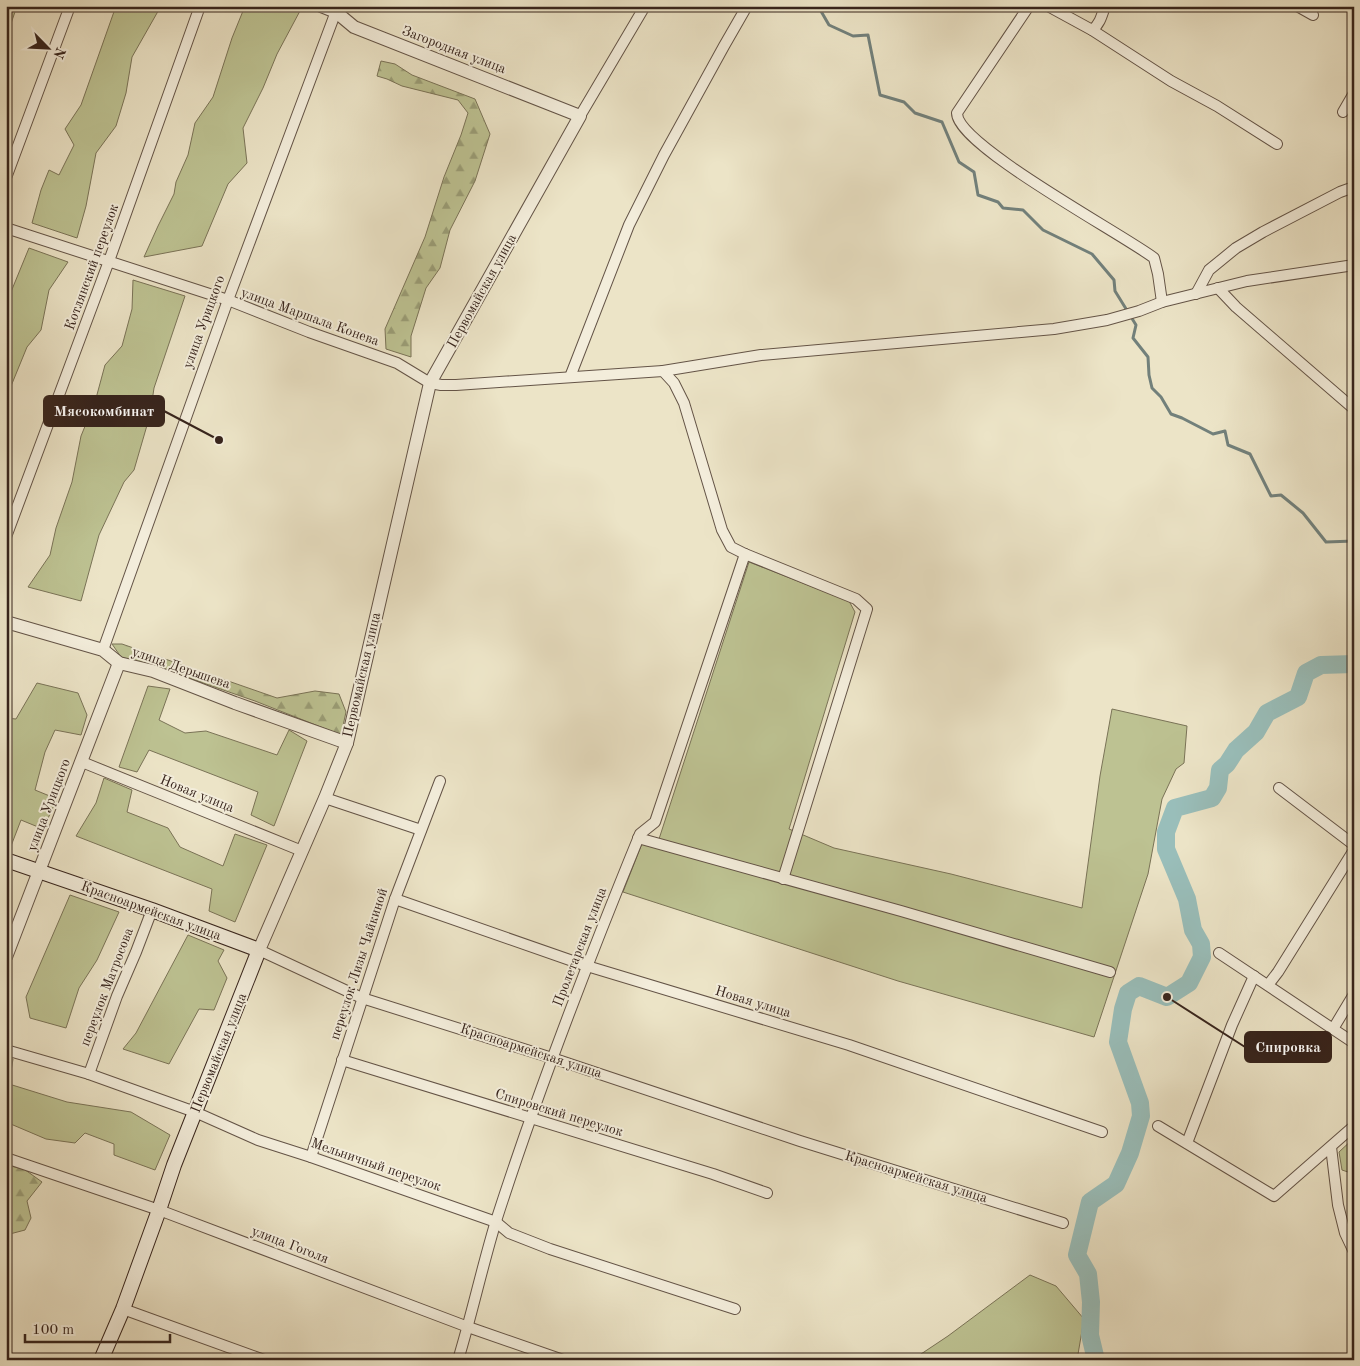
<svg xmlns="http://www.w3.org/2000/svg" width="1360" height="1366" viewBox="0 0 1360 1366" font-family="'Old Standard TT',serif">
<defs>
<pattern id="forest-firs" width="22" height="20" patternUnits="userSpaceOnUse" patternTransform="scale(1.25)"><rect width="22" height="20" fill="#bdc292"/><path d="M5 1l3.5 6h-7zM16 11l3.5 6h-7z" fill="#9a9d76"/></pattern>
</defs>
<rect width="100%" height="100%" fill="#ece4c7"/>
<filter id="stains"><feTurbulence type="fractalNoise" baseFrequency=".004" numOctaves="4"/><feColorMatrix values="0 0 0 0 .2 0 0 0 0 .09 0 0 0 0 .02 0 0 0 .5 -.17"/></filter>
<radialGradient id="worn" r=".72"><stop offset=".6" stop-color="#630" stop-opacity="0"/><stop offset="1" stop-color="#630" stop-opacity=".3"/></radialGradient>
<g fill="#bdc292" stroke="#7a7357">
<polygon points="6,6 17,6 6,38"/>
<polygon points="116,6 161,6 132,57 126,93 116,126 96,153 86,206 77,238 32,223 41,190 49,170 59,175 74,145 65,129 81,105"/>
<polygon points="245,6 291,6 301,9 277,54 263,88 243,128 247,163 228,184 202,246 144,257 158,226 174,194 176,182 188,155 195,123 213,97 232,38"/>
<polygon points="29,248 68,262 49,290 41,330 27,347 9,391 9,411 6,419 6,304"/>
<polygon points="133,280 185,296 154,388 150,415 134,470 124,482 99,535 81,601 28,587 50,555 56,528 72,482 81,436 95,402 105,365 122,346 132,309"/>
<polygon points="749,562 849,601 855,612 789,829 834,848 951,874 1082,908 1100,776 1112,709 1187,726 1184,763 1176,769 1162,799 1148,874 1094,1037 898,981 623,892 645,836 659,839"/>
<polygon points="37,683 78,693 87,715 81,735 55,730 45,752 35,790 57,799 43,829 21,820 11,846 6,844 6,718 16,719"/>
<polygon points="148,686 170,689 159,720 185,733 206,731 277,755 289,730 307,741 274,826 251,815 258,792 149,750 137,772 119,767"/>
<polygon points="104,778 132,790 127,812 168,828 180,847 223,866 235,834 267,845 235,922 209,911 212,889 76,836 96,803"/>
<polygon points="70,895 119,912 97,960 79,988 66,1028 30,1018 26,997"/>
<polygon points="188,935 224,950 218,961 227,978 214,1010 199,1009 169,1064 123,1049 136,1033"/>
<polygon points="6,1057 13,1059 9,1084 67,1102 131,1112 170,1135 155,1170 114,1155 114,1144 85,1133 75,1143 46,1139 6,1122"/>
<polygon points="1354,1138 1354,1174 1342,1170 1339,1152"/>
<polygon points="1030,1275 1056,1286 1084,1319 1077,1360 912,1360 948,1336"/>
</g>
<g fill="url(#forest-firs)" stroke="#7a7357">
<polygon points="381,61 395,64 412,75 475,99 490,134 475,181 450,230 440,268 426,288 411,336 411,357 386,349 385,329 425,237 444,177 461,135 468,113 458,100 402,86 387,79 377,76"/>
<polygon points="112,644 122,644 277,698 315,691 339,694 346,712 341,735 255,701 180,675 121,657"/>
<polygon points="6,1165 24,1169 42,1182 27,1201 31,1218 25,1230 6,1235"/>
</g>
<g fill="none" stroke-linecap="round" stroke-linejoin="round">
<polyline stroke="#72807b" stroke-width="3" points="818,6 829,25 853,36 868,35 880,95 904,102 915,113 942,122 959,162 974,172 978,195 998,202 1003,208 1023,210 1043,230 1092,254 1114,280 1115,291 1136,325 1133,338 1148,357 1149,375 1152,388 1161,397 1171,414 1182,418 1213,434 1225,431 1228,445 1250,454 1271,496 1281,495 1303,513 1326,542 1354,541"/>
<polyline stroke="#99beba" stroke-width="18" points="1096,1360 1090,1335 1091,1302 1088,1274 1077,1255 1090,1202 1116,1184 1130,1153 1141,1116 1140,1103 1118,1042 1123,1009 1128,993 1139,986 1167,997 1189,983 1202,957 1201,944 1193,930 1187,899 1166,849 1166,832 1175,808 1212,798 1218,788 1220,770 1227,764 1236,750 1256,732 1267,713 1298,697 1306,673 1321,665 1354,664"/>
<defs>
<g id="minor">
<path d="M 1029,6 L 957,113 C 956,145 1124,235 1154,258 L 1158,274 L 1162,302"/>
<polyline points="1048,6 1092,30 1171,81 1217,106 1277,144"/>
<polyline points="1297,6 1313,15"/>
<path d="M 1092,30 C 1100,24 1102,15 1105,6"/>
<polyline points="1343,112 1354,93"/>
<polyline points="580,116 645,6"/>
<polyline points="6,178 70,6"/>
<polyline points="6,228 228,300 309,332 397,363 430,383 441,385 456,385 663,371 674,383 684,403 722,530 731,547 745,554 856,599 867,609 783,879"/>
<polyline points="1218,288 1236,307 1354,409"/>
<polyline points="1196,294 1209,270 1236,248 1263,232 1340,192 1354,187"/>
<polyline points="663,371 761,355 1054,329 1107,320 1139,311 1162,302 1247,281 1354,265"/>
<polyline points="570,377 629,225 664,155 724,46 747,6"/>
<polyline points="6,537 109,261 200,6"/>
<polyline points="103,650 228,300 338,6"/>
<polyline points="82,762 302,851"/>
<polyline points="1279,788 1354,845"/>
<polyline points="325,798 421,830"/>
<polyline points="638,838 901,911 1110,972"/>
<polyline points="395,899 587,966 849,1045 1102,1132"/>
<polyline points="259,950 362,998 552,1058 800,1141 1063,1223"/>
<polyline points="1219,953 1354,1043"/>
<polyline points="1268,985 1278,972 1354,850"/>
<polyline points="1333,1029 1354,994"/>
<polyline points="6,1050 89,1074 195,1112 258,1140 311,1157 496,1222 509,1233 550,1249 735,1309"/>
<polyline points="342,1060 713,1174 767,1193"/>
<polyline points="89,1074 117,996 136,952 152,910"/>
<polyline points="1158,1126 1274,1196 1354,1126"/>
<polyline points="1187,1143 1232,1025 1254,976"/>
<polyline points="1331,1147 1338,1205 1345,1233 1354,1252"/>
<polyline points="311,1157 395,899 440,781"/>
<polyline points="6,1158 159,1210 468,1327 563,1360"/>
<polyline points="123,1309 264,1360"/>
<path d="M 458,1360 C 472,1314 482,1267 496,1221 C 538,1090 588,961 640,834 L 655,822 L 745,554"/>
</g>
<g id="tertiary">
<polyline points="6,622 103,650 119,663 153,671 235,703 347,743"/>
<polyline points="259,950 325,798 347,743 430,383 580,116 354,27 336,12 321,6"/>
<polyline points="6,957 119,663"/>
</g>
<polyline id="secondary" points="6,860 152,910 259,950 174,1165 159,1210 123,1309 101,1360"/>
</defs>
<use href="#minor" stroke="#645447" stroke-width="12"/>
<use href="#tertiary" stroke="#645447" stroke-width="14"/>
<use href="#secondary" stroke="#37241c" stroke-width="16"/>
<use href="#minor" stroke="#f3eddb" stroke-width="10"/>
<use href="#tertiary" stroke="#f3eddb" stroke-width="12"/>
<use href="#secondary" stroke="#f3eddb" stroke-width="14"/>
</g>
<g text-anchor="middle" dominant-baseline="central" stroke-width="4" stroke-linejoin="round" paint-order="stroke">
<g font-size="14" fill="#37241c" stroke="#f3eddb">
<text transform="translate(454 50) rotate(21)">Загородная улица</text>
<text transform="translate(92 267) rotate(-70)">Котлянский переулок</text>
<text transform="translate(482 291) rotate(-61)">Первомайская улица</text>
<text transform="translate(310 317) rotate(20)">улица Маршала Конева</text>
<text transform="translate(204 322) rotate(-70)">улица Урицкого</text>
<text transform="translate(181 668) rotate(19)">улица Дерышева</text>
<text transform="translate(362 675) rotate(-77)">Первомайская улица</text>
<text transform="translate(197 794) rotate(22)">Новая улица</text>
<text transform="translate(49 805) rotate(-69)">улица Урицкого</text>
<text transform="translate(151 911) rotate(20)">Красноармейская улица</text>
<text transform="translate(580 947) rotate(-69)">Пролетарская улица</text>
<text transform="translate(359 964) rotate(-72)">переулок Лизы Чайкиной</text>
<text transform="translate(107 987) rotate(-69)">переулок Матросова</text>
<text transform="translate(753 1002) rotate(17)">Новая улица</text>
<text transform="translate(531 1051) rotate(18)">Красноармейская улица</text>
<text transform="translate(219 1053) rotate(-68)">Первомайская улица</text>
<text transform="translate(559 1113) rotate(17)">Спировский переулок</text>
<text transform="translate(376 1165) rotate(19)">Мельничный переулок</text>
<text transform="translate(916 1177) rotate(17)">Красноармейская улица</text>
<text transform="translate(290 1245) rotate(21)">улица Гоголя</text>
</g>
</g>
<path fill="none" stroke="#37241c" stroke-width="2" d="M219 440L164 411M1167 997L1245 1047"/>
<g fill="#37241c" stroke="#f3eddb" stroke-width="2">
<circle cx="219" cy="440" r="5"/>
<circle cx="1167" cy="997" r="5"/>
</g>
<g fill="#37241c" stroke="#37241c" stroke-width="2">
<rect x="44" y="396" width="120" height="30" rx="5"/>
<rect x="1245" y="1032" width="86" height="30" rx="5"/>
</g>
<g font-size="15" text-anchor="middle" font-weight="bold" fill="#fff">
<text x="104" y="416">Мясокомбинат</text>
<text x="1288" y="1052">Спировка</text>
</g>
<rect width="1360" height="1366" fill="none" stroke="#ece4c7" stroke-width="25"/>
<rect x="8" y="8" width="1345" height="1351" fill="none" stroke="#37241c" stroke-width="2.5"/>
<rect x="12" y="12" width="1335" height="1341" fill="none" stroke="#37241c"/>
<g transform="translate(48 48) rotate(114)" stroke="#f3eddb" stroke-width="4" paint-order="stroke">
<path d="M0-4L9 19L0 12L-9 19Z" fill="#37241c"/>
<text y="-8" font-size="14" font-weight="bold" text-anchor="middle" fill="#37241c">N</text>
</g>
<path d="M25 1334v8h145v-8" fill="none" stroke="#37241c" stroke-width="2.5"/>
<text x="32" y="1334" font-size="15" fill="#37241c" stroke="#f3eddb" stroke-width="4" paint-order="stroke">100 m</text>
<rect width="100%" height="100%" filter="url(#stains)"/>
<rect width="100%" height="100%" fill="url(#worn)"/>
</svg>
